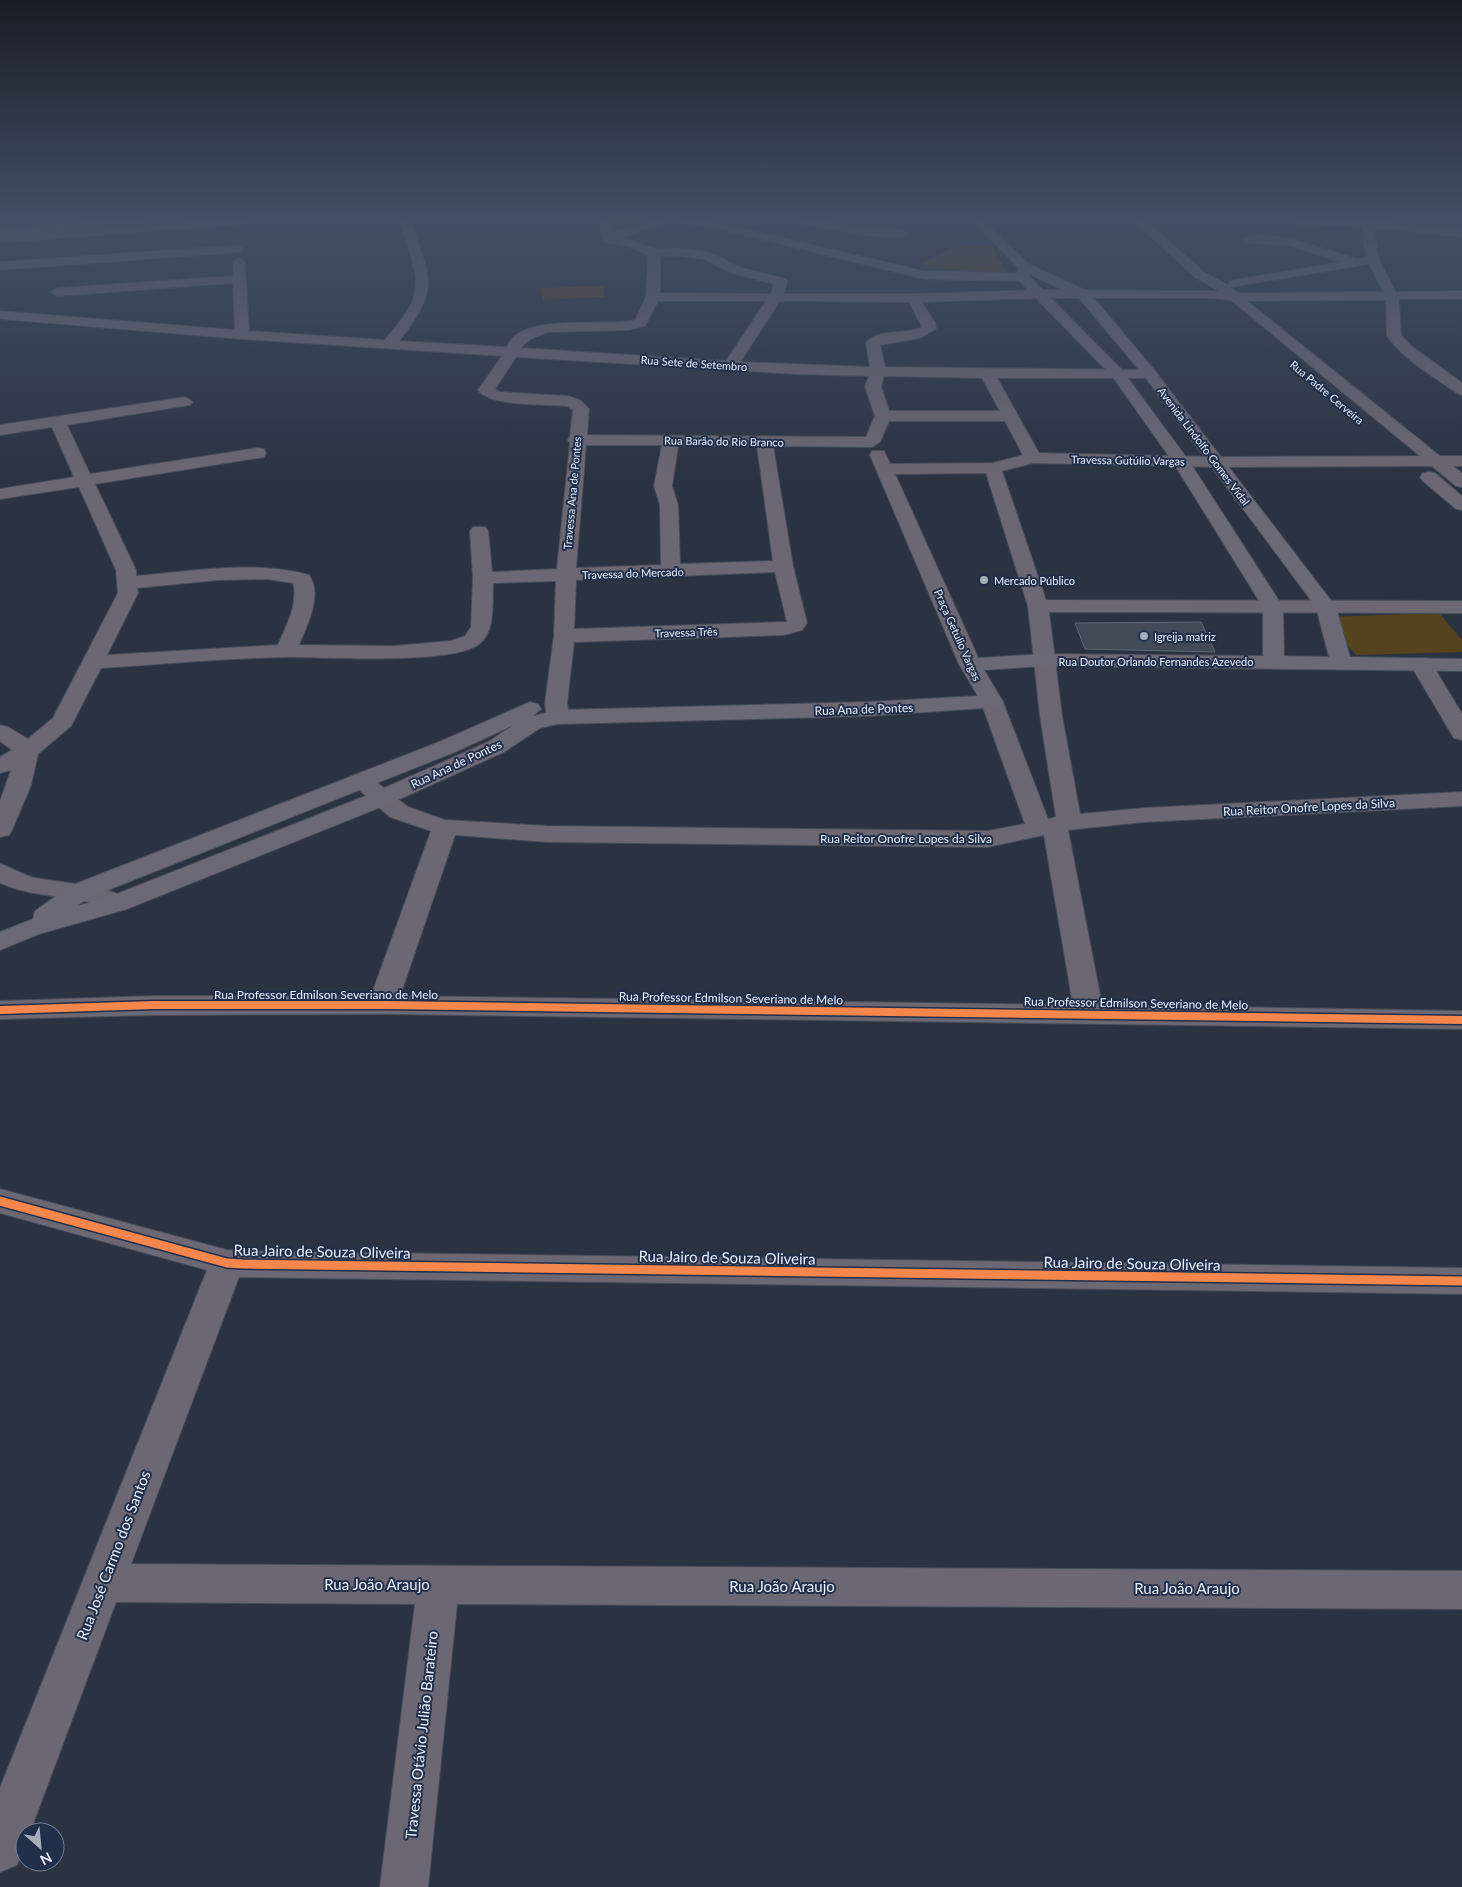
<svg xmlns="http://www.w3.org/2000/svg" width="1462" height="1887" viewBox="0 0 1462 1887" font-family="Lato,sans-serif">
<rect width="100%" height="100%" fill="#2b3241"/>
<g fill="#55431d">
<polygon points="597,219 638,219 643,221 612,232 600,231"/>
<polygon points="956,246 991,246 1009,275 950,270 920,264"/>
<polygon points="603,286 604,297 543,300 541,288"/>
<polygon points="1439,613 1462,640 1462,652 1356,655 1325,617"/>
</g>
<polygon fill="#414a56" stroke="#606a76" points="1201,622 1215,652 1085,649 1075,623"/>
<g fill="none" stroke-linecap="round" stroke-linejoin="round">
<defs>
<g id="minor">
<polygon points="225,219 276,219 270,222 0,243 0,235"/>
<path d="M 399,219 L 411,219 C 429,280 442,286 399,341 L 507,347 C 521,311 604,328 635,320 L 646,297 L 648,255 L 627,246 L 603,242 L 598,219 L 610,219 L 612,233 L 656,219 L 669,219 L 668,222 L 621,238 L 656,249 L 680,248 L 711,253 L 739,267 L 786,279 L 787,282 L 784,294 L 913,294 L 1039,290 L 1219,291 L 1196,278 L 1131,219 L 1144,219 L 1204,272 L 1229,286 L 1229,281 L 1234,280 L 1340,262 L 1288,245 L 1245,243 L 1243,240 C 1259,224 1336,253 1357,259 L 1366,257 L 1362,230 L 1365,227 L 1258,222 L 1252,219 L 1394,219 L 1391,222 L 1462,229 L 1462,237 L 1380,228 L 1374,231 L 1379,260 L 1396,292 L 1462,291 L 1462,299 L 1399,299 L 1401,335 L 1410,345 L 1462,383 L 1462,395 L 1457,393 C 1433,376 1404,360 1387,336 L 1386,300 L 1247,301 L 1440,456 L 1462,456 L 1462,466 L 1453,466 L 1462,473 L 1462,487 L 1456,486 L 1432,466 L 1216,467 L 1033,463 L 1002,471 L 1046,600 L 1462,601 L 1462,613 L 1049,612 L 1062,716 L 1080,814 L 1144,808 L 1462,792 L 1462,806 L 1144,822 L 1068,830 L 1102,1005 L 1462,1011 L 1462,1029 L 386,1014 L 154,1015 L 0,1019 L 0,1001 L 154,996 L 371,996 L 431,831 L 390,817 L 349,781 L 353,776 L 361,774 L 369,776 L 408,807 L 445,820 L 547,826 L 988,831 L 1025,824 L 981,702 L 984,697 L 992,695 L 1000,697 L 1003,702 L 1048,819 L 1056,817 L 1040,716 L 1028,606 L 986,473 L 895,474 L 981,664 L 978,669 L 970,670 L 962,669 L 959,664 L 870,455 L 872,451 L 884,451 L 890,464 L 993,463 L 1023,455 L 1005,421 L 889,421 L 880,442 L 872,447 L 773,446 L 793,566 L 807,623 L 802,630 L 784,635 L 574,642 L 567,703 L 569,717 L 566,722 L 558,724 L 550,722 L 547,717 L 545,703 L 554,636 L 556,581 L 493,583 C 492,603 496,631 479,644 C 454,665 324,657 287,657 C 225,658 163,664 101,668 L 71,726 L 38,754 L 31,785 L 12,830 L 9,835 L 0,837 L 0,801 L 11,770 L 0,773 L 0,757 L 12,750 L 0,741 L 0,725 L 8,727 L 28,739 L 53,718 L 118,593 L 116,570 L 79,487 L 0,499 L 0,489 L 74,477 L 52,427 L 0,435 L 0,425 L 185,397 L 193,402 L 190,405 L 67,425 L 90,474 L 258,448 L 264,449 L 266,453 L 264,457 L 258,458 L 95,484 L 136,570 L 136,576 C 193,571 253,560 309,575 C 323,595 307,625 299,645 L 394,646 L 451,641 L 465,636 L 471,627 L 473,578 L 470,531 L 473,527 L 485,527 L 488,531 L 492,572 L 557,569 L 570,443 L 568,440 L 570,436 L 573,410 L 567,406 C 547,404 490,407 478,390 L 502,356 L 242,339 L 0,319 L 0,311 L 235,330 L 233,283 L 57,296 L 50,292 L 57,288 L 233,276 L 233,262 L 239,258 L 245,262 L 249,331 L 385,340 C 394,328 406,316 412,302 C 423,276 406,244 399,219 ZM 660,256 L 680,256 L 704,259 L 731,273 L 774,284 L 771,294 L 660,293 ZM 1369,264 L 1383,292 L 1238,293 L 1230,287 ZM 1039,298 L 1212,298 L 1231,300 L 1420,456 L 1216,457 L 1039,453 L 997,378 L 1150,378 L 1157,374 L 1150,370 L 885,367 L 880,345 L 920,338 L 936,329 L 935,323 L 922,302 ZM 658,301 L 766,301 L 726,361 L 521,348 C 527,339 539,335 549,332 L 629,330 L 645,326 ZM 780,301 L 909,302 L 922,327 C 905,336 879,327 866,343 L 870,367 L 740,362 ZM 516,357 L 796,374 L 869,376 L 865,386 L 875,416 L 866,437 L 587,435 L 589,409 L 580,400 L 568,396 L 500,392 L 495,389 ZM 884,376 L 982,378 L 1000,411 L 889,411 L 881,386 ZM 586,445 L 662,445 L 654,486 L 660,505 L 661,565 L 576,568 ZM 678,446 L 757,446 L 773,561 L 680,564 L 678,505 L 672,486 ZM 775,572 L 787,622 L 574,629 L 576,580 ZM 267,579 L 293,583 C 299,603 286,626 278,645 L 107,655 L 138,593 L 137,588 L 218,580 ZM 455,835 L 547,842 L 988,847 L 1044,835 L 1073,1005 L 400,996 Z"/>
<polygon points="673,219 715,222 924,271 1022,273 1028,277 1022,281 924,279 715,228 678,223 674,222"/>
<polygon points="788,219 813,219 861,227 903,230 909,234 903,238 861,235 794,222"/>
<polygon points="238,245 244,249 242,252 0,270 0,262"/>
<polygon points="1429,472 1435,473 1462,496 1462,510 1456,509 1423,481 1420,477 1423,473"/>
<polygon points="1421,658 1429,659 1462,714 1462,740 1454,738 1451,733 1410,664 1413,659"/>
<path d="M 0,864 C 11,867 21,874 32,877 C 54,883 119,885 131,903 L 127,909 C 112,913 98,904 83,901 C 55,895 27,895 0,883 Z"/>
<polygon points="0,1189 227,1250 243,1251 1462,1268 1462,1294 239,1277 131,1564 1462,1571 1462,1609 457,1604 428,1887 380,1887 415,1604 116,1602 30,1832 25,1832 25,1845 17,1865 0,1872 0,1788 207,1270 0,1213"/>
</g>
<g id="major">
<polygon points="120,219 173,219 167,222 0,235 0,227"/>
<path d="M 970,219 L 982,219 L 1029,264 L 1089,292 L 1155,371 L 1336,607 L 1350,657 L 1462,659 L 1462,671 L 1044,666 L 984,670 L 1003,702 L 1000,707 L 868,716 L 558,724 L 540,728 L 504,752 L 391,803 L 127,909 L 39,934 L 0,950 L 0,932 L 33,919 L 35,911 L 70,886 L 439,742 L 530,702 L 538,704 L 541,709 L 533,716 L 558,710 L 868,702 L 978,696 L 959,664 L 962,659 L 1044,654 L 1263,656 L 1263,607 L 1173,462 L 1112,376 L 1018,280 L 1016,277 L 1019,268 ZM 1029,274 L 1079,298 L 1145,377 L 1316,607 L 1329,657 L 1284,656 L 1283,607 L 1189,461 L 1122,370 L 1029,276 ZM 514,725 L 488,742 L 373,793 L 109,897 L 77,906 L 88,898 L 455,752 Z"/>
</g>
</defs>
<use href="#minor" stroke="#474d59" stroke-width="2"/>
<use href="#major" stroke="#474d59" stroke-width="2"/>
<use href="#minor" fill="#6c6873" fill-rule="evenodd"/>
<use href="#major" fill="#6c6977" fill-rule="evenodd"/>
<defs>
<polyline id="cycleway-far1" points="0,1010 154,1005 386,1005 1462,1020"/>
<polyline id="cycleway" points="0,1201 227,1263 243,1264 1462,1281"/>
</defs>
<use href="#cycleway-far1" stroke="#212f4b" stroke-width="11"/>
<use href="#cycleway" stroke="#212f4b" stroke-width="12"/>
<use href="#cycleway-far1" stroke="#f5874c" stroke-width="8"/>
<use href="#cycleway" stroke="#f5874c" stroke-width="9"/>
</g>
<linearGradient id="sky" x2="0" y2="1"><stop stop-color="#181c24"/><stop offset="0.45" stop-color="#444f65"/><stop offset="1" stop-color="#444f65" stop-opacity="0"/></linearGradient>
<rect width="1462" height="483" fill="url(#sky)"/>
<g fill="#a7aebb" stroke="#212f4b" stroke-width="2">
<circle cx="984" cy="580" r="5"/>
<circle cx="1144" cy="636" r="5"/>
</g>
<g text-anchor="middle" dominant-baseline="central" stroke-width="4" stroke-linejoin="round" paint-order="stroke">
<g font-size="11" fill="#eaf0fc" stroke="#212f4b">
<text transform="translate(694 363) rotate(4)">Rua Sete de Setembro</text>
<text transform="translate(1327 392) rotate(40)">Rua Padre Cerveira</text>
<text transform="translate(724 441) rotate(1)">Rua Barão do Rio Branco</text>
<text transform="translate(1204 446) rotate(53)">Avenida Lindolfo Gomes Vidal</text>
<text transform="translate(1128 460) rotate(1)">Travessa Gutúlio Vargas</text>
<text transform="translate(572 493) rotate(-85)">Travessa Ana de Pontes</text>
<text transform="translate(633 573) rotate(-2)">Travessa do Mercado</text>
<text transform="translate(686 632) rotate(-2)">Travessa Três</text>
<text transform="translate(958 635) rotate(66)">Praça Getulio Vargas</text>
<text x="1156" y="661">Rua Doutor Orlando Fernandes Azevedo</text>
</g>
<g font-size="11" fill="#eaf0fc" stroke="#212f4b" text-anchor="start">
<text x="994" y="580">Mercado Público</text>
<text x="1154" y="636">Igreija matriz</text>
</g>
<g font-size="12" fill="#eaf0fc" stroke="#212f4b">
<text transform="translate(864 709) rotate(-2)">Rua Ana de Pontes</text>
<text transform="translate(456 764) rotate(-25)">Rua Ana de Pontes</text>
<text transform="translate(1309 807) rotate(-3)">Rua Reitor Onofre Lopes da Silva</text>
<text x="906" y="838">Rua Reitor Onofre Lopes da Silva</text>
<text x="326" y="994">Rua Professor Edmilson Severiano de Melo</text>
<text transform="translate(731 998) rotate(1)">Rua Professor Edmilson Severiano de Melo</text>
<text transform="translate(1136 1003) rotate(1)">Rua Professor Edmilson Severiano de Melo</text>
</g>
<g font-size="15" fill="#eaf0fc" stroke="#212f4b">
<text transform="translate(322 1251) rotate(1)">Rua Jairo de Souza Oliveira</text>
<text transform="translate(727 1257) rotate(1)">Rua Jairo de Souza Oliveira</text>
<text transform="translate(1132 1263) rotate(1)">Rua Jairo de Souza Oliveira</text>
<text transform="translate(113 1555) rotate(-69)">Rua José Carmo dos Santos</text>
<text x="377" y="1584">Rua João Araujo</text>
<text x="782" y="1586">Rua João Araujo</text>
<text x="1187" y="1588">Rua João Araujo</text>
<text transform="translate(421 1735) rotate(-84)">Travessa Otávio Julião Barateiro</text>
</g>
</g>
<g transform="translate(40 1847) rotate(153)"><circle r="24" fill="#212f4b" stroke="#717c92"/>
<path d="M0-4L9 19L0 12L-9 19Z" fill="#a7aebb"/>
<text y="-8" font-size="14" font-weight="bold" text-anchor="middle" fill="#eaf0fc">N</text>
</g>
</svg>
